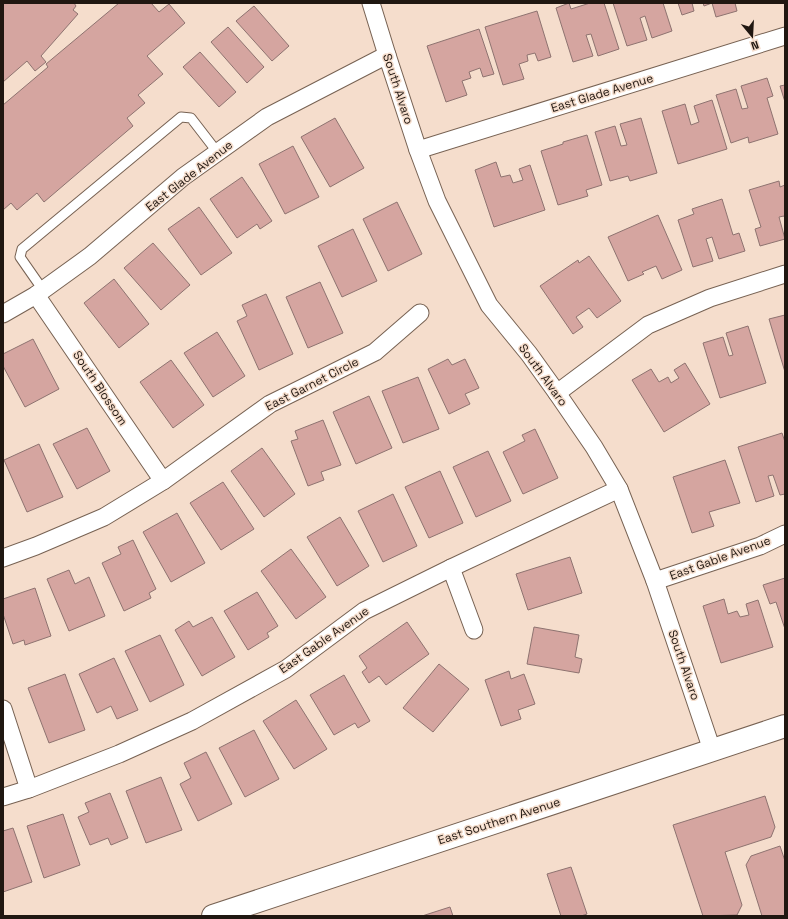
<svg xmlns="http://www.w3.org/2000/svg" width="788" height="919" viewBox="0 0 788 919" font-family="'Space Grotesk',sans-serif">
<rect width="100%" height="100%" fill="#f5ddcc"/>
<g fill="#d5a5a0" stroke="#8e7370">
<polygon points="3,3 74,3 76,6 73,10 78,14 41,56 46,62 35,71 27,61 3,82"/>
<polygon points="119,3 151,3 159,12 169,4 185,23 147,56 163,74 138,95 145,103 127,118 133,126 44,202 37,193 17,210 11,203 3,210 3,105 48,67 46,64"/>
<polygon points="569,3 571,9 590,3 604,3 619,49 598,56 591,34 586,35 593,56 573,62 556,8"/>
<polygon points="613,3 663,3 672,31 652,38 645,16 640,18 647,40 627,46"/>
<polygon points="678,3 692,3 694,11 682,15"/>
<polygon points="703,3 735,3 737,11 716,17 712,3 704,6"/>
<polygon points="254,6 289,46 272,61 236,21"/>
<polygon points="537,11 551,57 538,61 535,53 527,55 528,61 519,64 524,79 503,85 485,27"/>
<polygon points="228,27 264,67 247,83 211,42"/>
<polygon points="479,29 494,74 483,77 480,68 469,72 471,78 462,81 467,95 446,102 427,46"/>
<polygon points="200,52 236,92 219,107 183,67"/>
<polygon points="767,78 773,96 767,98 778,134 749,143 748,137 731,143 716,95 736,89 742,109 748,108 741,86"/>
<polygon points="785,85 785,102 780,86"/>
<polygon points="712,100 727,149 678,164 662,111 685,104 691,125 699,122 694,106"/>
<polygon points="335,118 364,168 330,187 301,137"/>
<polygon points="641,118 657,173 630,181 628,176 610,181 595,132 615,126 621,146 627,145 620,124"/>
<polygon points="587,135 602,185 586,190 588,196 558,205 541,151 563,144 563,142"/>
<polygon points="293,146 319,197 285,214 259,164"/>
<polygon points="496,162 501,177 510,175 513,183 523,180 519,169 530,165 545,210 494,227 475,170"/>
<polygon points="242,177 272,221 260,229 257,224 237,238 210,199"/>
<polygon points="779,181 780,187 785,185 785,219 784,216 779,217 785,239 760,246 755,229 761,227 749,190"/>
<polygon points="722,199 733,235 739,233 745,251 719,259 712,237 706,239 713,261 693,267 678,220 694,214 692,209"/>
<polygon points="397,202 422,254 388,271 363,219"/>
<polygon points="199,207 232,253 201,275 168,229"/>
<polygon points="658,215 682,270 662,279 656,266 642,272 644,274 628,281 608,237"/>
<polygon points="353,229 377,281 342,297 318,246"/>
<polygon points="153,243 190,285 161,310 124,268"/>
<polygon points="589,256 621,301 597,318 589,308 576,317 583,327 573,334 540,286 578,260 579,263"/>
<polygon points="114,279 149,324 119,348 84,303"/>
<polygon points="320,282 343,333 308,348 286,297"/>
<polygon points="266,294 293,354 259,370 237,321 247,316 242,305"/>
<polygon points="785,315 785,372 769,319"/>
<polygon points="748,326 766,383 720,398 703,343 723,337 729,356 733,355 726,333"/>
<polygon points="217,332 245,376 213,397 184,353"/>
<polygon points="33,339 59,389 25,407 3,366 3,354"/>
<polygon points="448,359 452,365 465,359 479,388 465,394 470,404 449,414 428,369"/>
<polygon points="171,360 204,405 173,428 140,382"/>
<polygon points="685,363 710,404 664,432 632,380 651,369 659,382 668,377 671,383 679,378 674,370"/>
<polygon points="418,377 439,429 403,443 382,391"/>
<polygon points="369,396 392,448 356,464 333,412"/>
<polygon points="323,420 341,465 321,472 324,480 308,486 291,441 298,439 295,431"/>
<polygon points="87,428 110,471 77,489 53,444"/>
<polygon points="535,429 558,478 523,494 503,452 525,441 522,435"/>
<polygon points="782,433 785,442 785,494 780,495 773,475 768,476 774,496 756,502 738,447"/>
<polygon points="39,444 63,497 27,512 4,460"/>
<polygon points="262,448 295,494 264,517 231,471"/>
<polygon points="488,451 511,501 476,517 453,467"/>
<polygon points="725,460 740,503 709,512 714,526 692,533 673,477"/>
<polygon points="440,471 463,523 429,538 405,487"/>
<polygon points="223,482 254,529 221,550 190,503"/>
<polygon points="393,494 417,546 383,562 358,511"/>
<polygon points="177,513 205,563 171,582 143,532"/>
<polygon points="340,517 369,566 337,586 307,537"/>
<polygon points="133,540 156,589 149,593 151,598 124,611 102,563 121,554 118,547"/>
<polygon points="291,549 326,597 296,619 261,571"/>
<polygon points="570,557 582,593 528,610 516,574"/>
<polygon points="69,570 75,584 89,577 105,616 69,631 47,579"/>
<polygon points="785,578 785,629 776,602 770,604 763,585"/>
<polygon points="35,588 51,636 25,645 24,640 13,644 3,614 3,599"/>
<polygon points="257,592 278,626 267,633 269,637 248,650 224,611"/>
<polygon points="724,599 728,614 737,611 740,617 749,615 746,604 758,600 773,647 721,663 703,606"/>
<polygon points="212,617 235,657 202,676 175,630 189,621 193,627"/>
<polygon points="407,622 429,654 386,685 379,676 369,683 362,672 367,668 359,656"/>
<polygon points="534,627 579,635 575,657 582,659 579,673 527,664"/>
<polygon points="160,635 184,685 150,702 125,651"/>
<polygon points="114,658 138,710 117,719 111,706 97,713 79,674"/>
<polygon points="439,664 469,689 433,732 403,708"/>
<polygon points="509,671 511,679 524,674 535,704 518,710 521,719 501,726 485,680"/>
<polygon points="65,674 85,730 49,743 28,688"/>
<polygon points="344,675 370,721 358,728 355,723 334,735 310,695"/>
<polygon points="296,700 327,749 294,769 263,721"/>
<polygon points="254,730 279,779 245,797 219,748"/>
<polygon points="206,752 232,804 198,821 180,784 191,778 184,763"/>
<polygon points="161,777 182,830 146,843 126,791"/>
<polygon points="110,793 128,838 111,845 108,838 90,845 78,817 89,812 85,803"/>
<polygon points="765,796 775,827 771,837 725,852 742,905 737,915 703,916 673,825"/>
<polygon points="63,814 80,865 44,878 27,826"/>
<polygon points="13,828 32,882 3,892 3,831"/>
<polygon points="780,846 785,861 785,916 762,916 746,865 751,856"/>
<polygon points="571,867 587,914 581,916 561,916 547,874"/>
<polygon points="450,907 453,916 422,916"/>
</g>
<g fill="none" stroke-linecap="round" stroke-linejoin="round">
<defs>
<polyline id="service" points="43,290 20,257 22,249 181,117 191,118 218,153"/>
<g id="minor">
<polyline points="371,3 387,55 418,150 437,201 489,305 529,354 557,393 594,447 619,489 655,581 712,750"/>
<polyline points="418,150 785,36"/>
<polyline points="36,295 163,481"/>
<polyline points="3,314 36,295 90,256 183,177 267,117 387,55"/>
<polyline points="557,393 648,325 710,298 785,274"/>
<polyline points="3,558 36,546 104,517 163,481 270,404 375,352 420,313"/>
<polyline points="451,568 474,630"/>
<polyline points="655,581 760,546 785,534"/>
<polyline points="3,709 29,789"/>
<polyline points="3,797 29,789 119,754 192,721 286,669 364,611 451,568 619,489"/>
</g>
<polyline id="secondary" points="213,916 785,726"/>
</defs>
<use href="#service" stroke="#776253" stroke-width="11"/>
<use href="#minor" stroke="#776253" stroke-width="19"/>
<use href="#secondary" stroke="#776253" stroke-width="24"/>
<use href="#service" stroke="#fff" stroke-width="9"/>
<use href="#minor" stroke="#fff" stroke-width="17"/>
<use href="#secondary" stroke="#fff" stroke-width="22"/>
</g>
<g text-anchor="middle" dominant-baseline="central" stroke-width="3" stroke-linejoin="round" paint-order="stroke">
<g font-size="12" fill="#201711" stroke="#f5ddcc">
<text transform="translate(398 89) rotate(72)">South Alvaro</text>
<text transform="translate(602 93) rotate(-17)">East Glade Avenue</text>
<text transform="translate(189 176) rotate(-38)">East Glade Avenue</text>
<text transform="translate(543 375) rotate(54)">South Alvaro</text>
<text transform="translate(312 384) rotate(-27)">East Garnet Circle</text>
<text transform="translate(100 388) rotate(56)">South Blossom</text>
<text transform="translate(720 558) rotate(-20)">East Gable Avenue</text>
<text transform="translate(324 640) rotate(-35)">East Gable Avenue</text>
<text transform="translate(684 665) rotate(71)">South Alvaro</text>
<text transform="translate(499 821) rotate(-18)">East Southern Avenue</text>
</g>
</g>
<rect width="788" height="919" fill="none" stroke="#201711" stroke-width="8"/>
<g transform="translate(752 36) rotate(162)" stroke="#f5ddcc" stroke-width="3" paint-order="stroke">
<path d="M0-3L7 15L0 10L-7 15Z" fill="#201711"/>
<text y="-6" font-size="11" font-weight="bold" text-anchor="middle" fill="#201711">N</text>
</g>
</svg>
